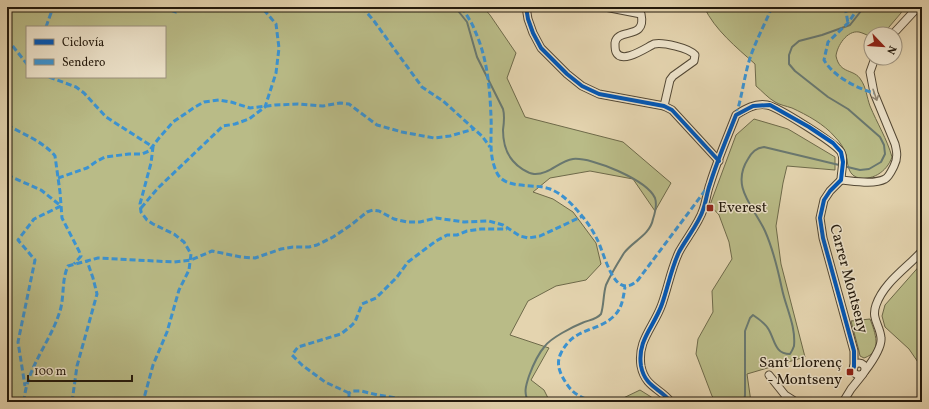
<svg xmlns="http://www.w3.org/2000/svg" width="929" height="409" viewBox="0 0 929 409" font-family="Vollkorn,serif">
<rect width="100%" height="100%" fill="#e4d4af"/>
<filter id="stains"><feTurbulence type="fractalNoise" baseFrequency=".005" numOctaves="4"/><feColorMatrix values="0 0 0 0 .2 0 0 0 0 .09 0 0 0 0 .02 0 0 0 .5 -.17"/></filter>
<radialGradient id="worn" r=".72"><stop offset=".6" stop-color="#630" stop-opacity="0"/><stop offset="1" stop-color="#630" stop-opacity=".3"/></radialGradient>
<g fill="#b9bb87" stroke="#6e6a4a" fill-rule="evenodd">
<path d="M 7,7 L 483,7 L 490,15 L 516,53 L 507,78 L 525,117 L 623,142 L 671,183 L 655,211 L 633,179 L 590,171 L 550,178 L 533,192 L 553,199 L 573,212 L 596,243 L 601,264 L 586,280 L 556,286 L 528,301 L 510,335 L 549,348 L 531,380 L 544,390 L 550,402 L 7,402 ZM 27,27 L 165,27 L 165,77 L 27,77 Z"/>
<path d="M 704,7 L 901,7 L 902,10 L 901,13 L 883,34 L 871,34 L 871,37 C 867,35 863,33 859,32 C 847,30 837,46 836,56 C 840,75 854,68 861,80 C 866,87 867,98 870,106 C 877,123 887,139 892,157 C 887,172 871,182 856,177 C 847,173 848,162 846,155 C 844,148 840,142 835,137 C 824,124 807,115 792,108 C 786,106 780,105 775,102 C 768,98 762,91 756,86 L 755,64 C 736,47 715,30 704,7 Z"/>
<polygon points="754,119 788,129 835,157 835,170 787,166 783,183 776,226 781,264 805,357 747,374 751,402 718,402 712,396 696,354 698,339 713,312 712,291 732,259 729,242 719,215 710,205 736,135"/>
<polygon points="922,263 922,368 909,349 885,327 882,316 885,305"/>
<path d="M 870,319 C 875,332 883,352 864,358 L 860,356 L 859,351 L 851,321 Z"/>
<polygon points="640,390 656,400 658,402 615,402"/>
</g>
<g fill="none" stroke-linecap="round" stroke-linejoin="round">
<g stroke="#697870" stroke-width="2">
<path d="M 455,7 L 467,22 L 477,57 L 503,109 C 505,116 504,123 503,130 C 503,141 506,153 513,161 C 518,167 527,173 534,174 C 549,175 559,161 573,159 C 592,157 647,180 655,198 C 657,204 655,213 653,219 C 650,235 633,241 624,253 C 619,261 610,276 606,285 C 603,295 604,305 601,314 C 596,320 588,320 582,323 C 572,327 551,338 545,346 C 538,354 533,365 529,376 C 526,385 523,394 529,402"/>
<path d="M 744,402 L 745,395 L 745,331 L 750,318 L 753,315 C 759,319 766,324 769,330 C 775,341 775,354 790,354 C 792,351 793,349 794,346 C 796,326 786,308 782,289 C 778,270 773,249 765,231 C 754,207 730,187 748,159 C 752,152 756,148 764,147 L 860,170 L 869,169 L 881,162 L 885,154 L 884,145 L 880,137 L 848,109 L 828,97 L 795,71 L 789,64 L 789,55 L 792,47 L 799,41 L 822,35 L 850,25 L 861,11 L 862,7"/>
</g>
<defs>
<g id="minor">
<polyline points="526,7 528,19 533,33 541,48 567,74 582,86 599,94 664,106 672,110 719,161"/>
<path d="M 605,7 L 641,14 C 647,41 617,27 615,43 C 615,46 615,50 616,52 C 622,65 647,47 654,44 C 663,42 689,48 695,55 L 694,61 L 673,76 L 670,80 L 664,106"/>
<polyline points="893,34 918,7"/>
<polyline points="841,180 830,191 824,200 820,218 823,238 854,351 854,367"/>
<path d="M 841,180 C 853,181 874,185 885,179 C 889,177 892,170 894,166 C 898,158 897,152 895,144 L 874,93 L 870,72 L 875,58"/>
<circle cx="859" cy="369" r="6"/>
<path d="M 865,371 C 871,363 882,347 881,338 C 880,325 871,319 876,305 C 884,282 907,268 922,251"/>
<polyline points="769,375 785,395 796,402"/>
<path d="M 671,402 C 660,388 645,387 641,366 C 637,340 654,327 662,304 C 668,287 671,269 679,252 C 686,239 699,223 703,210 C 706,202 707,192 710,184 C 717,161 727,138 736,115 C 745,109 755,103 767,105 C 778,107 835,143 841,152 C 845,159 841,172 841,180"/>
<polyline points="843,402 851,389 863,374"/>
</g>
</defs>
<use href="#minor" stroke="#534835" stroke-width="9"/>
<use href="#minor" stroke="#ede3cb" stroke-width="7"/>
<g stroke="#3b93d2" stroke-width="3" stroke-dasharray="6 3" stroke-linecap="butt">
<polyline points="162,7 176,12 183,7"/>
<polyline points="362,7 374,21 422,87 443,101 482,136 490,147"/>
<path d="M 462,7 C 466,15 472,22 475,31 C 487,57 490,88 491,117 C 492,136 488,155 497,173 C 505,190 535,183 550,189 C 563,194 574,206 582,216 C 588,223 593,231 597,239 C 605,254 614,303 638,280 L 707,188"/>
<polyline points="847,7 846,12 848,23"/>
<path d="M 859,7 L 848,23 L 828,42 L 824,60 C 833,76 856,88 874,93"/>
<polyline points="46,27 51,13 51,7"/>
<polyline points="7,39 27,64"/>
<polyline points="49,77 76,87 84,93 106,117 153,147 151,163 140,204 141,212 147,220 153,224 174,234 184,242 191,254 189,270 179,290 167,332 153,365 143,402"/>
<path d="M 736,115 C 742,97 744,77 750,58 C 756,40 765,24 772,7"/>
<path d="M 7,125 C 23,134 44,142 55,156 L 60,192 L 62,218 L 79,251 L 81,256 L 74,264"/>
<polyline points="7,175 41,190 61,206 34,219 18,240 35,260 18,342 25,386"/>
<polyline points="58,178 87,168 97,161 105,157 129,154 142,154 149,151 159,138 173,122 195,107 204,102 219,100 231,102 250,108 275,105 298,104 323,106 340,103 349,104 377,125 402,132 434,138 450,136 474,129"/>
<polyline points="141,208 158,188 223,126 235,124 249,119 265,107 276,73 279,48 276,24 264,10 257,7"/>
<polyline points="349,393 325,382 302,365 292,355 298,347 341,334 351,326 355,322 362,304 376,298 397,277 408,262 436,241 447,235 457,235 467,231 481,229 507,229"/>
<path d="M 24,402 C 26,369 49,344 59,314 C 65,298 61,281 68,266 L 98,258 L 174,262 L 191,260 L 212,251 L 241,257 L 255,258 L 281,249 L 293,247 L 309,247 L 317,245 L 333,237 L 351,225 L 367,212 L 373,210 L 379,211 L 394,219 L 407,222 L 420,222 L 436,218 L 464,222 L 489,221 L 503,225 L 520,236 L 528,238 L 540,236 L 583,216"/>
<polyline points="72,402 77,366 97,294 93,278 87,261"/>
<polyline points="356,402 349,398 349,393 352,391 361,391 378,395 421,402"/>
<path d="M 594,402 C 577,396 571,393 562,376 C 558,368 557,361 561,353 C 574,327 595,333 613,317 C 622,309 623,299 625,287"/>
</g>
<defs>
<g id="cycleway">
<polyline points="526,7 528,19 533,33 541,48 567,74 582,86 599,94 664,106 672,110 719,161"/>
<path d="M 671,402 C 660,388 645,387 641,366 C 637,340 654,327 662,304 C 668,287 671,269 679,252 C 686,239 699,223 703,210 C 706,202 707,192 710,184 C 717,161 727,138 736,115 L 753,106 L 770,105 L 809,127 L 833,143 L 841,152 L 843,162 L 841,180 L 830,191 L 824,200 L 820,218 L 823,238 L 854,351 L 854,367"/>
</g>
</defs>
<use href="#cycleway" stroke="#ede3cb" stroke-width="6"/>
<use href="#cycleway" stroke="#0057b8" stroke-width="4"/>
</g>
<defs><path id="oneway-shaft" d="M-6 0H5M1.5-3L5.5 0L1.5 3" fill="none" stroke-width="1.6" stroke-linecap="round" stroke-linejoin="round"/></defs>
<use stroke="#928875" href="#oneway-shaft" transform="translate(875 95) rotate(71)"/>
<g fill="#8f2418" stroke="#ede3cb" stroke-width="1.5">
<rect x="706" y="204" width="8" height="8" rx="2"/>
<rect x="846" y="368" width="8" height="8" rx="2"/>
</g>
<g text-anchor="middle" dominant-baseline="central" stroke-width="3" stroke-linejoin="round" paint-order="stroke">
<g font-size="15" fill="#23190c" stroke="#ede3cb" text-anchor="start">
<text x="718" y="208">Everest</text>
<text x="842" y="363" text-anchor="end">Sant Llorenç<tspan x="842" dy="17">- Montseny</tspan></text>
</g>
<g font-size="15" fill="#23190c" stroke="#ede3cb">
<text transform="translate(848 279) rotate(75)">Carrer Montseny</text>
</g>
</g>
<rect width="929" height="409" fill="none" stroke="#e4d4af" stroke-width="24"/>
<rect x="8" y="8" width="913" height="393" fill="none" stroke="#23190c" stroke-width="2"/>
<rect x="12" y="12" width="905" height="385" fill="none" stroke="#23190c"/>
<rect x="26" y="26" width="140" height="52" fill="#ede3cb" stroke="#9c927f"/>
<rect x="34" y="39" width="20" height="6" fill="#0057b8" stroke="#9c927f"/>
<text x="62" y="46" font-size="12" fill="#23190c">Ciclovía</text>
<rect x="34" y="59" width="20" height="6" fill="#3b93d2" stroke="#9c927f"/>
<text x="62" y="66" font-size="12" fill="#23190c">Sendero</text>
<g transform="translate(883 46) rotate(115)"><circle r="19" fill="#ede3cb" stroke="#9c927f"/>
<path d="M0-3L7 15L0 10L-7 15Z" fill="#8f2418"/>
<text y="-6" font-size="11" font-weight="bold" text-anchor="middle" fill="#23190c">N</text>
</g>
<path d="M28 375v6h104v-6" fill="none" stroke="#23190c" stroke-width="2"/>
<text x="34" y="375" font-size="12" fill="#23190c" stroke="#ede3cb" stroke-width="3" paint-order="stroke">100 m</text>
<rect width="100%" height="100%" filter="url(#stains)"/>
<rect width="100%" height="100%" fill="url(#worn)"/>
</svg>
